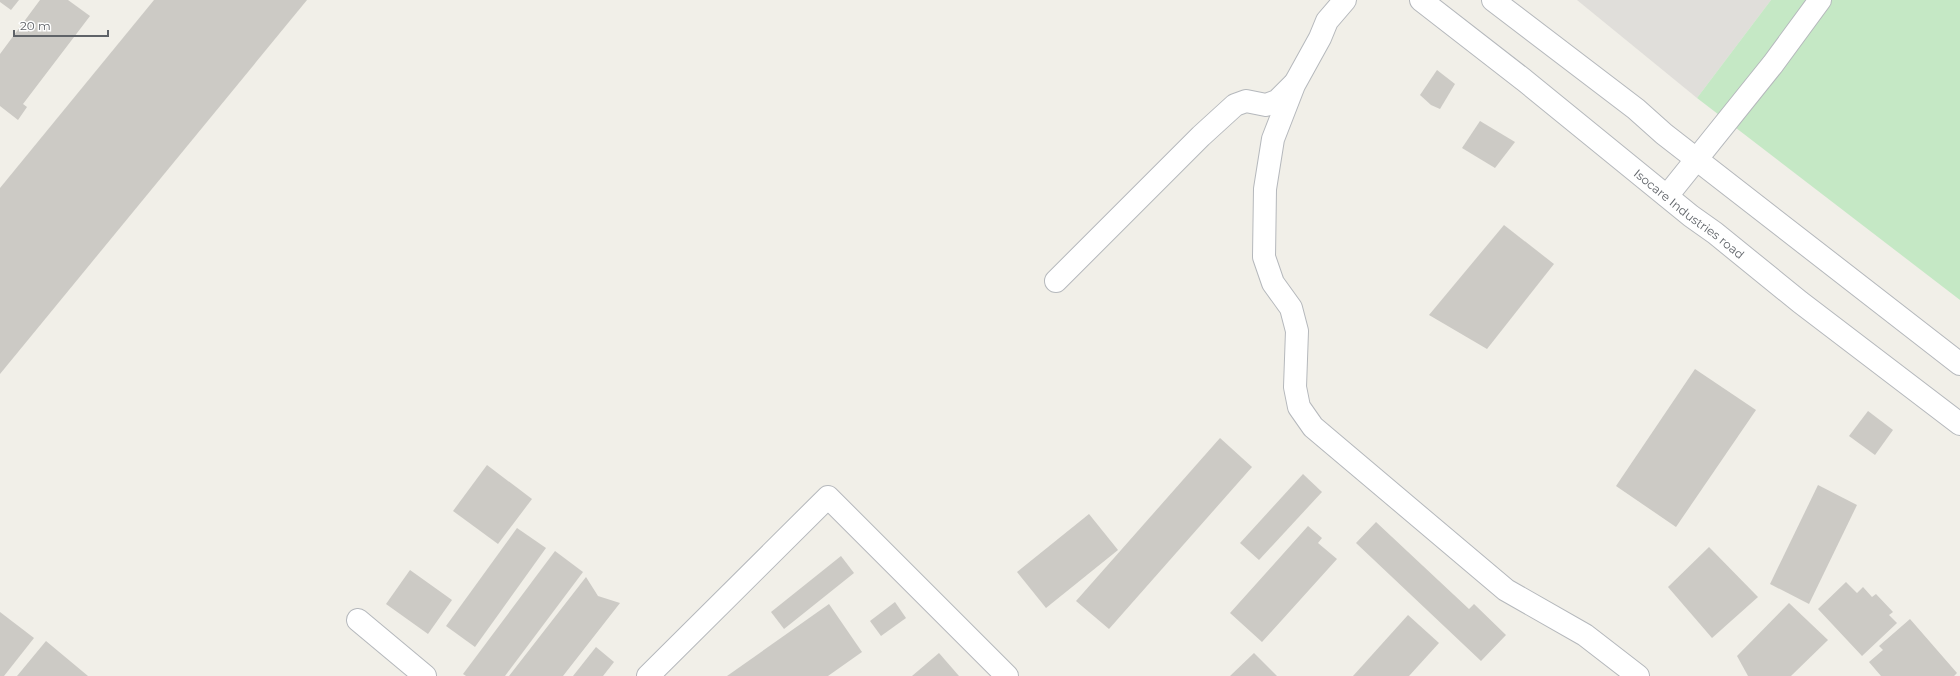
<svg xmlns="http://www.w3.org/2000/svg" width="1960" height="676" viewBox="0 0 1960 676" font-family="Montserrat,sans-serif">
<rect width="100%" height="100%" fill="#f1efe8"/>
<polygon fill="#e0deda" points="1577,0 1771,0 1697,98"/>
<polygon fill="#c5e8c5" points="1771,0 1960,0 1960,300 1697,98"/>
<g fill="#cccac5">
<polygon points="0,0 19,0 11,10 0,2"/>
<polygon points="40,0 68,0 90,16 23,104 27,107 18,120 0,106 0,54"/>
<polygon points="154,0 307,0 0,374 0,188"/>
<polygon points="1437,70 1455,84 1440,109 1431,105 1420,95"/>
<polygon points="1480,121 1515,142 1495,168 1462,148"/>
<polygon points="1504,225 1554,264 1487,349 1429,315"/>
<polygon points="1695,369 1756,410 1676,527 1616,486"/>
<polygon points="1868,411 1893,430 1875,455 1849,436"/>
<polygon points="1220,438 1252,467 1109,629 1076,601"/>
<polygon points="487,465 532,499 498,544 453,511"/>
<polygon points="1303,474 1322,492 1259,560 1240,543"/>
<polygon points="1818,485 1857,505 1809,604 1770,584"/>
<polygon points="1089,514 1118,550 1046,608 1017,572"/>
<polygon points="1376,522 1469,609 1474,604 1506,635 1481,661 1356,543"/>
<polygon points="1308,526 1322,538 1318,543 1337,559 1262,642 1230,613"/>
<polygon points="517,528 546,548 475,647 446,626"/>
<polygon points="1709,547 1758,597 1712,638 1668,587"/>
<polygon points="555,551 583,572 505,676 466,676 463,674"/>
<polygon points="841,556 854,573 784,629 771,612"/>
<polygon points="410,570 452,600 428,634 386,604"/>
<polygon points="586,577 598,596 620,603 563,676 509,676"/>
<polygon points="1846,582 1857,593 1863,587 1872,597 1876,594 1893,612 1889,615 1897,623 1862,656 1818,609"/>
<polygon points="895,602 906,618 881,636 870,621"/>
<polygon points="1789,603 1828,640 1791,676 1748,676 1737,656"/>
<polygon points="829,604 862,652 828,676 727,676"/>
<polygon points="0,612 34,638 4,676 0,676"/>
<polygon points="1408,615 1439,643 1409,676 1353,676"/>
<polygon points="1910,619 1957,673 1954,676 1881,676 1869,662 1883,650 1879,646"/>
<polygon points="46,641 88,676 17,676"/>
<polygon points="596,647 614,662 603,676 573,676"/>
<polygon points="939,653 959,676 912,676"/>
<polygon points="1254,653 1277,676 1230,676"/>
</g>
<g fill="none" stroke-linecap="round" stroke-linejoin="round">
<defs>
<g id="minor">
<polyline points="1345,0 1327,21 1320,38 1294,85 1273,139 1265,189 1264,257 1273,283 1291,308 1297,331 1295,387 1299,407 1313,427 1506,590 1585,635 1638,676"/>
<path id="s1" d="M 1421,0 L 1524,80 L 1691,216 L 1715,233 L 1800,302 L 1960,424"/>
<polyline points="1493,0 1636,109 1664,134 1960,364"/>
<polyline points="1667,196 1773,64 1820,0"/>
<polyline points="1056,281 1201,136 1235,105 1246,101 1266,105 1277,101 1293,85"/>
<polyline points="358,620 425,676"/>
<polyline points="648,676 828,497 1007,676"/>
</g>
</defs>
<use href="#minor" stroke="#b5b8bc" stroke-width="24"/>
<use href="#minor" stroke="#fff" stroke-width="22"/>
</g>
<g text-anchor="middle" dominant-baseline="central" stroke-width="4" stroke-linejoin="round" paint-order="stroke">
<g font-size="12" fill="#5f6368" stroke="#fff">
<text stroke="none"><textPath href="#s1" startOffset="343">Isocare Industries road</textPath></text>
</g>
</g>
<path d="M14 30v6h94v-6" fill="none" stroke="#5f6368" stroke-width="2"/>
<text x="20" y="30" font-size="12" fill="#5f6368" stroke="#ffffff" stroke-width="3" paint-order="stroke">20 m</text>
</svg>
